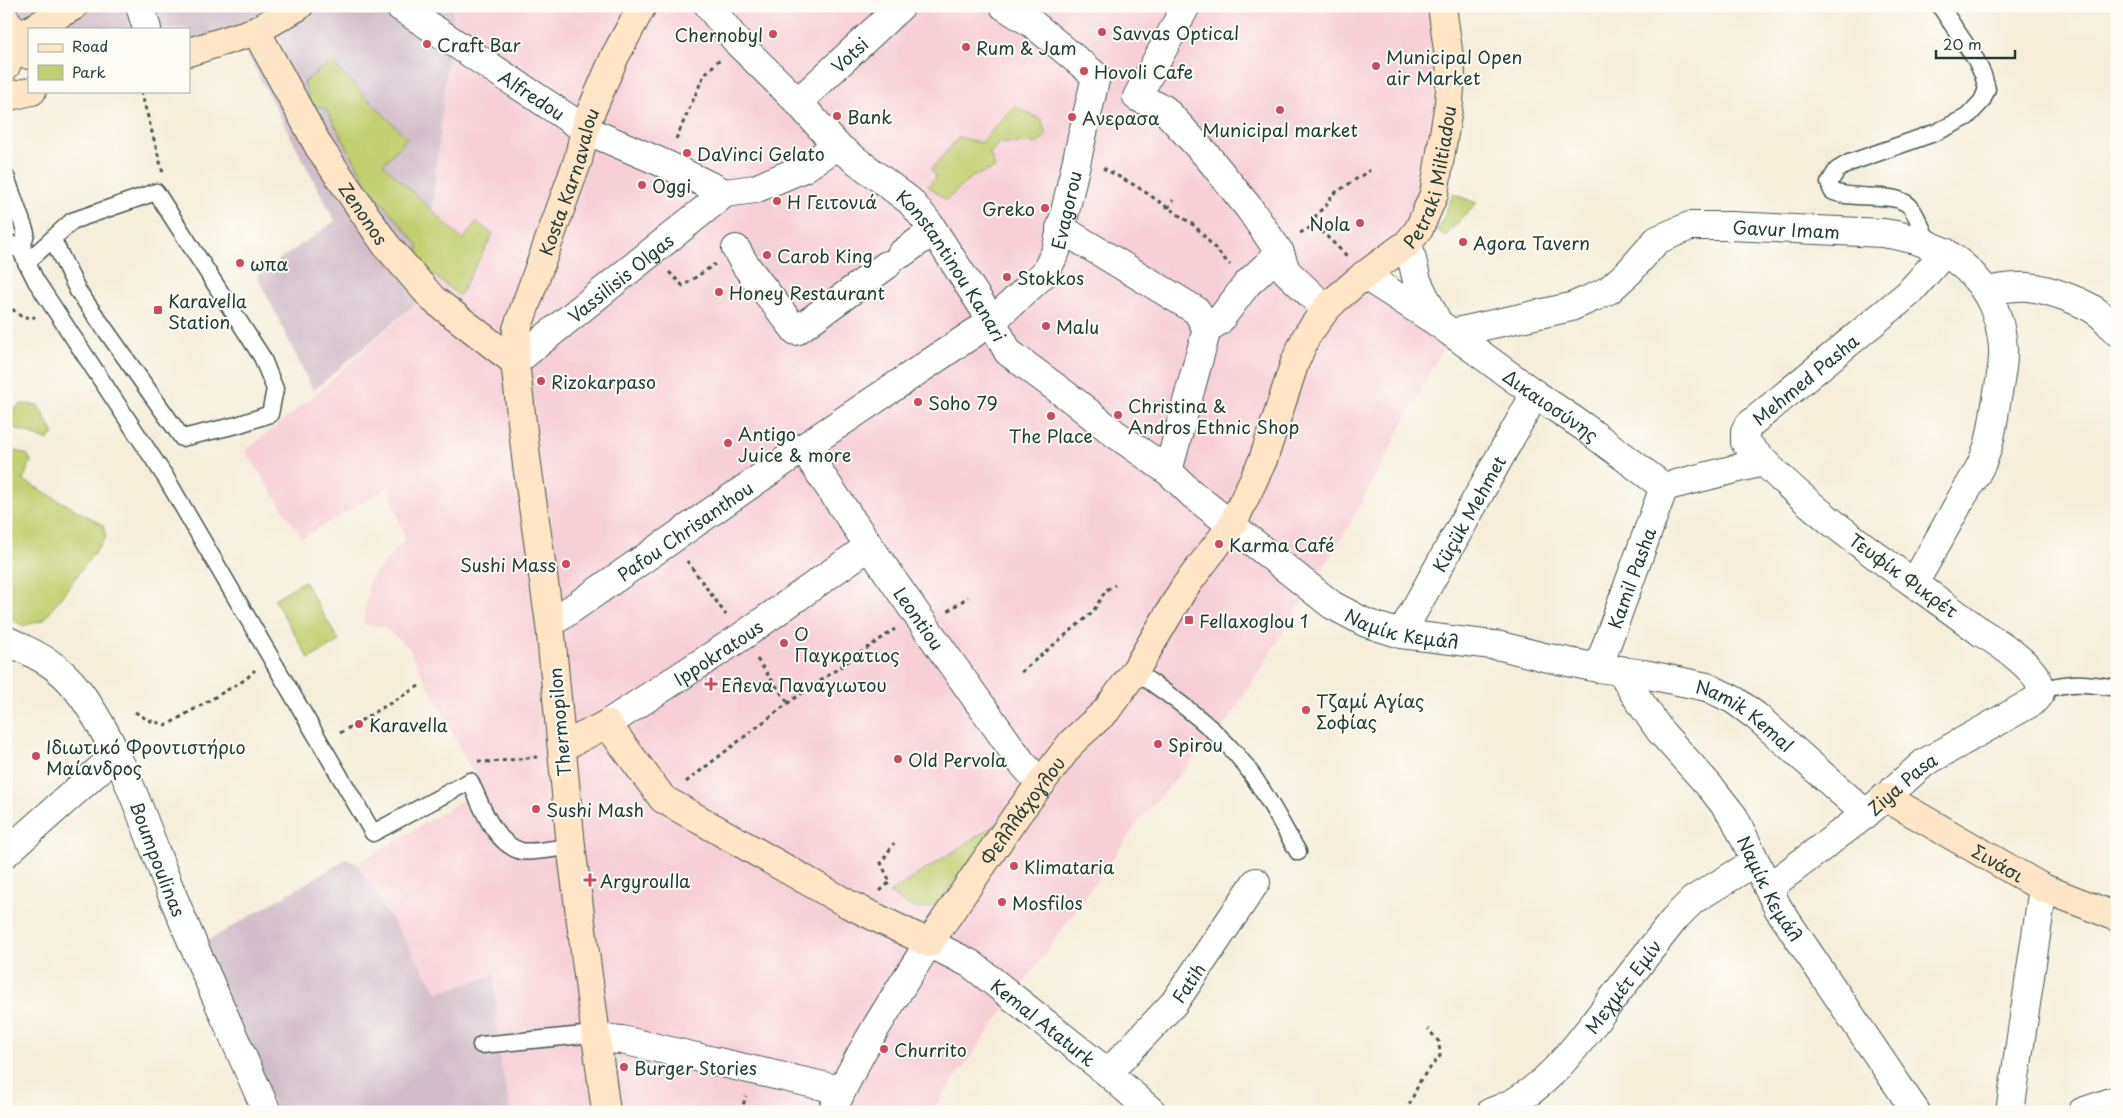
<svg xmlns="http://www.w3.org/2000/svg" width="2123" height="1118" viewBox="0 0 2123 1118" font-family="'Playpen Sans',sans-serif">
<rect width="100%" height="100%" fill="#fdfcf7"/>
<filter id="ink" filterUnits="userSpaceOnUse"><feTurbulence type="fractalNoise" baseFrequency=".02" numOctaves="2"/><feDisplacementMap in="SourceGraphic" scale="10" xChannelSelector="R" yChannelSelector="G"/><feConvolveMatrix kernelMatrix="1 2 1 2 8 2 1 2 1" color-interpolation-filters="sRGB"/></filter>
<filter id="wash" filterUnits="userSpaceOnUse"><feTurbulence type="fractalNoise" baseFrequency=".0096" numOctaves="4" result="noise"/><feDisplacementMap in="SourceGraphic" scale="20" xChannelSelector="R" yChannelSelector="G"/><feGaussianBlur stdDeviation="1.12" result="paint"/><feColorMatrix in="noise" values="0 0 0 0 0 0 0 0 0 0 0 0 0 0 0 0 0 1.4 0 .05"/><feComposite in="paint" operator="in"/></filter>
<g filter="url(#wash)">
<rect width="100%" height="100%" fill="#f6eedb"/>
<polygon fill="#f6cfd7" points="453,6 1430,6 1438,126 1424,199 1400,238 1355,271 1444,347 1347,529 1230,718 1143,816 931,1112 511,1112 499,1055 494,976 438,993 357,864 481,789 408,647 382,626 363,624 369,581 405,539 389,487 302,538 245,451 310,399 423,297"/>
<g fill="#d1bdc9">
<polygon points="6,6 453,6 423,297 313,391 257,275 335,221 246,52 189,65 189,29 6,29"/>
<polygon points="347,859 357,864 438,993 494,975 499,1055 511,1112 277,1112 201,945"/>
</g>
<g fill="#c1cf71" stroke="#708652">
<polygon points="331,62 407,138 383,164 463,240 476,222 493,234 459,296 419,263 418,245 369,187 326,109 311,104 304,82"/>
<polygon points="1014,106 1042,120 1046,136 1038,143 999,143 990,153 995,168 972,177 946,200 928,186 936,177 931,169 959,137 981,143"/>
<polygon points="1453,194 1477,203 1445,236 1437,230 1444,217"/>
<polygon points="21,404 38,405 54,434 47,440 7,425 7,416"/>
<polygon points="6,447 28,455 31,461 23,480 103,525 106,537 44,620 23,626 6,616"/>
<polygon points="304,581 339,641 309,659 274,599"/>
<path d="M 998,823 L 937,904 C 916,914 908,905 889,893 Z"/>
</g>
</g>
<g filter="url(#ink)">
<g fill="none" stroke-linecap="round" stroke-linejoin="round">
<defs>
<g id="lane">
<polyline points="6,177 26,233 21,251"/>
<path d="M 6,241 L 21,251 L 36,281 L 166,478 L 373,833 L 470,781 C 481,804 493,843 521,851 C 530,853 560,848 571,846"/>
<path d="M 1929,244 C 1924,233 1919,220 1912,209 C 1899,189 1854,202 1832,191 L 1829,183 L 1837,170 L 1849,163 L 1937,132 L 1967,117 L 1982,101 L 1987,89 L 1983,75 L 1976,60 L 1940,6"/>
<polyline points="26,263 72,221 156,192 262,357 275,389 270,414 237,425 182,438 78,291 53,240"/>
<path d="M 1135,671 C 1171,696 1207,721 1236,754 C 1261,783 1279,820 1298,852"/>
<path d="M 2041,690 C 2074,681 2083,683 2117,688"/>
<polyline points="481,1045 594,1034"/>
</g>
<g id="street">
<polyline points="140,6 147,29"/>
<path id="s1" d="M 399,6 L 586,130 L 665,164 L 725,193 L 755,189 L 804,168 L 837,146"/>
<path id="s2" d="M 709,6 L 738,43 L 798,102 L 837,146 L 910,201 L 930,225 L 992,321 L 1008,352 L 1074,401 L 1114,433 L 1168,471 L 1192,494 L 1332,605 L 1366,623 L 1401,634 L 1501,646 L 1544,657 L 1598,668 L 1644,674 L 1707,687 L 1734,700 L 1756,716 L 1866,814"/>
<polyline points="1186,6 1137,97 1164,109 1208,157 1249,208 1280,253 1286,271 1326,309"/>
<path id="s3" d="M 798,102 L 901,6"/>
<polyline points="1060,228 1197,311 1207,329"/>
<polyline points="1408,243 1417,281 1438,323"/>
<polyline points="736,249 746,266 796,331 887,265"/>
<polyline points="901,254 933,231"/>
<path id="s4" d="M 1364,275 L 1438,323 L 1535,394 L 1584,427 L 1664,487"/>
<path d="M 1985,291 C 1999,289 2013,286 2028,287 C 2048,289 2086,302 2101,315 C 2107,320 2112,327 2117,332"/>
<path id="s5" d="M 1452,333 L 1571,307 L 1592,298 L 1609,290 L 1629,272 L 1657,240 L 1690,226 L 1730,226 L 1883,233 C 1947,241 1998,279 2003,348 C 2004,367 1999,385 1996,404 C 1993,420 1992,437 1986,452 C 1981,469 1970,484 1961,499 C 1946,527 1930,555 1915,582"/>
<path id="s6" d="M 515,362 L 725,193"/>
<path id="s7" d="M 803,448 C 874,555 948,659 1022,763 L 1041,784"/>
<polyline points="1168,471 1207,329 1219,321 1247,284 1280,253"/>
<polyline points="1664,487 1763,462"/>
<path id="s8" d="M 550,624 L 803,448 L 992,321 L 1045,273 L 1056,251 L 1096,76 L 1033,24 L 1004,6"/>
<path id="s9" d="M 1401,634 L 1535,394"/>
<path id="s10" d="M 6,640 C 34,654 57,663 77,689 C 119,743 144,823 169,887 C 200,963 234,1037 267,1112"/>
<path id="s11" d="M 1598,668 L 1664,487"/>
<path id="s12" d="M 1621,670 L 1632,690 L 1660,731 L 1713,790 L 1734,817 L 1778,908 L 1916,1112"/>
<path id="s13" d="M 607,724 L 741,637 L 868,547"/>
<polyline points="6,853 116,755"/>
<path id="s14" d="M 1768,888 L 1866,814 L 1924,763 L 2029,704 C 2034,701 2039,698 2040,693 C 2046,673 1996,641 1982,633 C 1901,572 1813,517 1745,442 L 1745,431 L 1749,425 L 1909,293 L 1945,252"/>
<polyline points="595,1038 622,1040 841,1090"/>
<path id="s15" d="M 1108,1073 L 1174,1003 L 1256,882"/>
<path id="s16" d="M 832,1112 C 858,1052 894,998 929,943 L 971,964 L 1108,1073 L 1152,1112"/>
<path id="s17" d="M 1491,1112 C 1545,1095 1580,1041 1613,998 C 1634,971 1655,943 1677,916 L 1693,900 L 1755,862"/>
<polyline points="2010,1112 2043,888"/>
<polyline points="2082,1112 2117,1100"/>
</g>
<g id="secondary">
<polyline points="6,20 29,55"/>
<polyline points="32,29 74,6"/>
<path id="s18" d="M 256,31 L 319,147 L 386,245 L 433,299 L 515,362"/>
<polyline points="189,52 256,31 299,6"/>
<polyline points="6,66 17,37"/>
<polyline points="6,97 32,91"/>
<path id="s19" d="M 562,747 L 607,724 L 663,799 L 848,904 L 929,943 L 1016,816 L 1072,742 L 1106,711 L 1135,671 L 1184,588 L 1232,525 L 1263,460 L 1295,362 L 1307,335 L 1326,309 L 1336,299 L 1362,277 L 1408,243 L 1419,229 L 1434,194 L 1449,103 L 1451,72 L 1442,6"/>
<path id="s20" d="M 1885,797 L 2043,888 L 2117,917"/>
<path id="s21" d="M 606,1112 L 571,846 L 550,624 L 527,465 L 515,362 L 517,329 L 578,160 L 587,121 L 615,56 L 642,6"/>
</g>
</defs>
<use href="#lane" stroke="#3f584d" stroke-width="19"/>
<use href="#street" stroke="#3f584d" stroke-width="30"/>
<use href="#secondary" stroke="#3f584d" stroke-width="30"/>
<g stroke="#3f584d" stroke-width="3" stroke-dasharray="4 4" stroke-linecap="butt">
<polyline points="141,91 163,173"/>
<polyline points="676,139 704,75 719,60"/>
<polyline points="1103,168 1136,186 1195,226 1230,265"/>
<polyline points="1168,208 1173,200"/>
<polyline points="1315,225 1347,256"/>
<polyline points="1300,233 1315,225 1316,214 1326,206 1332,195 1370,170"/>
<polyline points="669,272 683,286 715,264"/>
<polyline points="6,304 23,318 32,316 35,318"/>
<polyline points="687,561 726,615"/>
<polyline points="948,611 968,597"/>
<polyline points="757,659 788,703"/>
<polyline points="1021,672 1092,613 1106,590 1115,585"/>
<polyline points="135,712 148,720 167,725 246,679 255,670"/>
<polyline points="340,733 419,686"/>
<polyline points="478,761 491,762 537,757"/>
<polyline points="686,782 788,703 895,629"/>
<polyline points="880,891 890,882 881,863 894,843"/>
<polyline points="741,1112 746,1096"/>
<polyline points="1406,1112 1421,1079 1440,1056 1439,1042 1428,1029"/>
</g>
<use href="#lane" stroke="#fff" stroke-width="16"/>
<use href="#street" stroke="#fff" stroke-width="28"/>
<use href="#secondary" stroke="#fee5c5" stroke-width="28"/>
</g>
</g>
<g fill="#d1495b" stroke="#fdfcf7" stroke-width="2">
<circle cx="1102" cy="32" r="5"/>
<circle cx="773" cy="34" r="5"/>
<circle cx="427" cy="44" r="5"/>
<circle cx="966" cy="47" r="5"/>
<circle cx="1376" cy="66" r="5"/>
<circle cx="1084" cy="71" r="5"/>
<circle cx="1280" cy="110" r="5"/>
<circle cx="837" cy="116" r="5"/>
<circle cx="1072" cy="117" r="5"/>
<circle cx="687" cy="153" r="5"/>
<circle cx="642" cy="185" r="5"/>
<circle cx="777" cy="201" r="5"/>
<circle cx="1045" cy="208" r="5"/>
<circle cx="1360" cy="223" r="5"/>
<circle cx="1463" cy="242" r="5"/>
<circle cx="767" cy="255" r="5"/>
<circle cx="240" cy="263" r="5"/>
<circle cx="1007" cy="277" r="5"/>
<circle cx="719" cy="292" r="5"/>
<rect x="153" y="305" width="10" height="10" rx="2.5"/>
<circle cx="1046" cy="326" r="5"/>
<circle cx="541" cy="381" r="5"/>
<circle cx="918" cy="402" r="5"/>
<circle cx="1118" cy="415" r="5"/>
<circle cx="1051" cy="416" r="5"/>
<circle cx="728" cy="443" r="5"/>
<circle cx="1219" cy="544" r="5"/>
<circle cx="566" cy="564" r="5"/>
<rect x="1184" y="615" width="10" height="10" rx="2.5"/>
<circle cx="784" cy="643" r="5"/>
<path d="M708.5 676.5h5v5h5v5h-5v5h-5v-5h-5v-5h5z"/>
<circle cx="1306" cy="710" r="5"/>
<circle cx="359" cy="724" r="5"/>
<circle cx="1158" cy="744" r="5"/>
<circle cx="36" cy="756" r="5"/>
<circle cx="898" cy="759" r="5"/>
<circle cx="536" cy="809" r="5"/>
<circle cx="1014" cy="866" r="5"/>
<path d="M587.5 872.5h5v5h5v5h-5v5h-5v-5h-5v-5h5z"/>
<circle cx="1002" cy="902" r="5"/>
<circle cx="884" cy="1049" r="5"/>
<circle cx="624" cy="1067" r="5"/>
</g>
<g text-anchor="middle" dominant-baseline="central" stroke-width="4" stroke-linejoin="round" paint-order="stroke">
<g font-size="18" fill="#1f3d34" stroke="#fdfcf7" text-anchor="start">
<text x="1112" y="32">Savvas Optical</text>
<text x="763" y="34" text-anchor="end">Chernobyl</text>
<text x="437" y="44">Craft Bar</text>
<text x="976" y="47">Rum &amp; Jam</text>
<text x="1386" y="56">Municipal Open<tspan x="1386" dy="21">air Market</tspan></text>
<text x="1094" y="71">Hovoli Cafe</text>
<text x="847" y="116">Bank</text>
<text x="1082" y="117">Ανερασα</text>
<text x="1280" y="129" text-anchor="middle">Municipal market</text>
<text x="697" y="153">DaVinci Gelato</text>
<text x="652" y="185">Oggi</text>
<text x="787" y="201">Η Γειτονιά</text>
<text x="1035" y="208" text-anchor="end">Greko</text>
<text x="1350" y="223" text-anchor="end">Nola</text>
<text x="1473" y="242">Agora Tavern</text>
<text x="777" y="255">Carob King</text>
<text x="250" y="263">ωπα</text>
<text x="1017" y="277">Stokkos</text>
<text x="729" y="292">Honey Restaurant</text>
<text x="168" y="300">Karavella<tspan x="168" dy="21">Station</tspan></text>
<text x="1056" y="326">Malu</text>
<text x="551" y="381">Rizokarpaso</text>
<text x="928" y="402">Soho 79</text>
<text x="1128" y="405">Christina &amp;<tspan x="1128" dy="21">Andros Ethnic Shop</tspan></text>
<text x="738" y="433">Antigo<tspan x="738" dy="21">Juice &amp; more</tspan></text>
<text x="1051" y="435" text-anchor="middle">The Place</text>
<text x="1229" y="544">Karma Café</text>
<text x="556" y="564" text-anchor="end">Sushi Mass</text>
<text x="1199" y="620">Fellaxoglou 1</text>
<text x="794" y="633">Ο<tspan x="794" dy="21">Παγκρατιος</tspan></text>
<text x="721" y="684">Ελενα Παναγιωτου</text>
<text x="1316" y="700">Τζαμί Αγίας<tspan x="1316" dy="21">Σοφίας</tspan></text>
<text x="369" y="724">Karavella</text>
<text x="1168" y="744">Spirou</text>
<text x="46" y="746">Ιδιωτικό Φροντιστήριο<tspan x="46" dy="21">Μαίανδρος</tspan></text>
<text x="908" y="759">Old Pervola</text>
<text x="546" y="809">Sushi Mash</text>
<text x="1024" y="866">Klimataria</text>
<text x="600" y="880">Argyroulla</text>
<text x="1012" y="902">Mosfilos</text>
<text x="894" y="1049">Churrito</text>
<text x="634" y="1067">Burger Stories</text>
</g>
<g font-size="18" fill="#1f3d34" stroke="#fdfcf7">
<text stroke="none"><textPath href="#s3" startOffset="70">Votsi</textPath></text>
<text stroke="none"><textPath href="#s1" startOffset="160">Alfredou</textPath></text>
<text stroke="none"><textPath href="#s19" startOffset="1378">Petraki Miltiadou</textPath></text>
<text stroke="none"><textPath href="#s21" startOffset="945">Kosta Karnavalou</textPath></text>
<text stroke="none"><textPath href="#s8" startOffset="674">Evagorou</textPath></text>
<text stroke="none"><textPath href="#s18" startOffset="212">Zenonos</textPath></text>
<text stroke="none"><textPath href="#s5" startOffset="365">Gavur Imam</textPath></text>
<text stroke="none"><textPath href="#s2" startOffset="358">Konstantinou Kanari</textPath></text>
<text stroke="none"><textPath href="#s6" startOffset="135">Vassilisis Olgas</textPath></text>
<text stroke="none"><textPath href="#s14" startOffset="819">Mehmed Pasha</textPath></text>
<text stroke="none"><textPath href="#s4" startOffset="228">Δικαιοσύνης</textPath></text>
<text stroke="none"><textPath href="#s9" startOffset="138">Küçük Mehmet</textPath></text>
<text stroke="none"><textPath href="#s8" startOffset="164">Pafou Chrisanthou</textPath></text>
<text transform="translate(1904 575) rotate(36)">Τευφίκ Φικρέτ</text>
<text stroke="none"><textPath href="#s11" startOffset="96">Kamil Pasha</textPath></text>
<text stroke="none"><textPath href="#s7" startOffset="206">Leontiou</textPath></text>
<text stroke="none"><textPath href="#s2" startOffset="948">Ναμίκ Κεμάλ</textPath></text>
<text stroke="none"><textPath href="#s13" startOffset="132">Ippokratous</textPath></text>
<text stroke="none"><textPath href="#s2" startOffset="1306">Namik Kemal</textPath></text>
<text transform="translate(559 722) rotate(-95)">Thermopilon</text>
<text stroke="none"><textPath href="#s14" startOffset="170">Ziya Pasa</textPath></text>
<text stroke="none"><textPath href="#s19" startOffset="609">Φελλλάχογλου</textPath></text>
<text stroke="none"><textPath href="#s10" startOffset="276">Boumpoulinas</textPath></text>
<text stroke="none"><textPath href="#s20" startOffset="131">Σινάσι</textPath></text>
<text stroke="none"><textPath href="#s12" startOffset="266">Ναμίκ Κεμάλ</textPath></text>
<text stroke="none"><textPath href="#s15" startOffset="121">Fatih</textPath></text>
<text stroke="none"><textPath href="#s17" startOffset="185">Μεχμέτ Εμίν</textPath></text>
<text stroke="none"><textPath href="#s16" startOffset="335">Kemal Ataturk</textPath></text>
</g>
</g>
<rect width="2123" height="1118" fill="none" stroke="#fdfcf7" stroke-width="25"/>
<rect x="28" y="28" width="162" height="65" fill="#fdfcf7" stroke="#a4b0a9"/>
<rect x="38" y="44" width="25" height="8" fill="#fee5c5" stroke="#a4b0a9"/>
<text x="72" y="52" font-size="15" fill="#1f3d34">Road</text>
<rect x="38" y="65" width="25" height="15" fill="#c1cf71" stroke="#a4b0a9"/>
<text x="72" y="78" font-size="15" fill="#1f3d34">Park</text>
<path d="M1936 50v8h79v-8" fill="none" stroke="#1f3d34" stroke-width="2.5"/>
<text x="1943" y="50" font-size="15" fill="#1f3d34" stroke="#fdfcf7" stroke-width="4" paint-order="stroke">20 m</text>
</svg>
